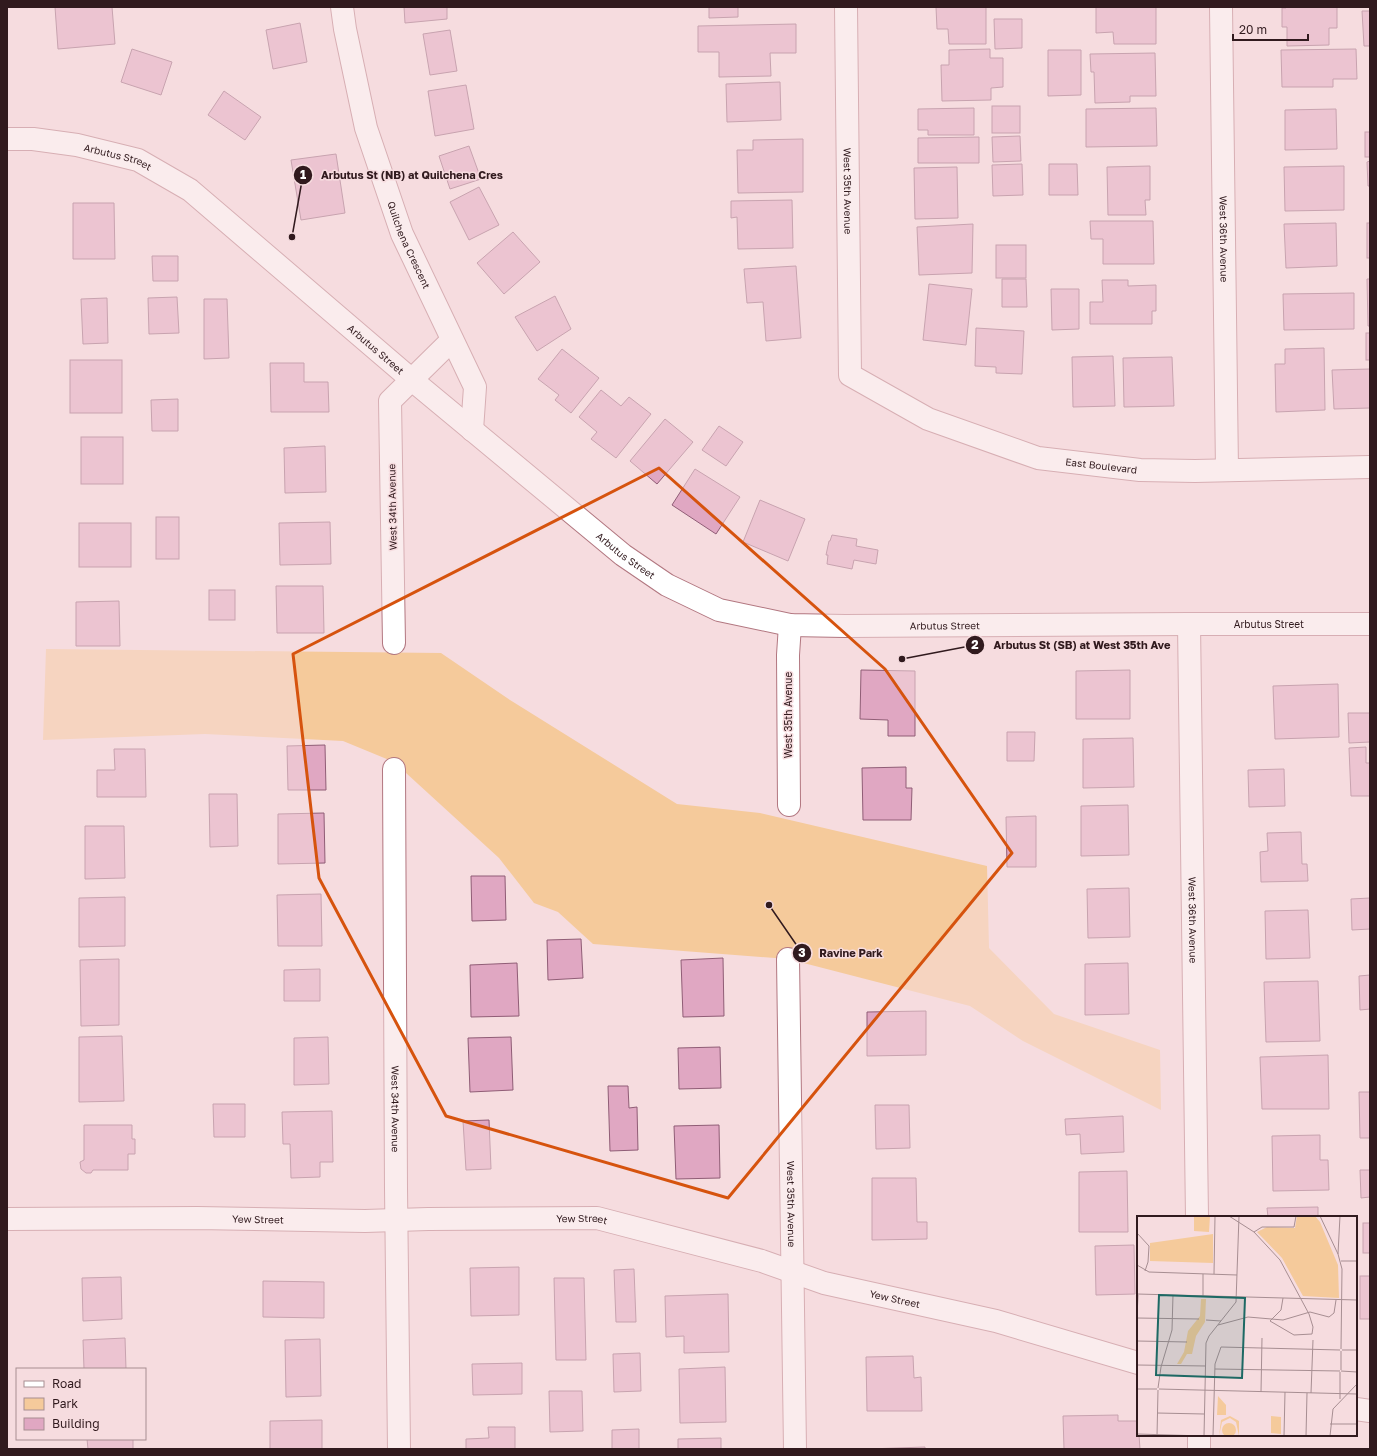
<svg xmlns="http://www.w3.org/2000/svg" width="1377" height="1456" viewBox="0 0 1377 1456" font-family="'Golos Text',sans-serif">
<rect width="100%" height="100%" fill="#f6dcdf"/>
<polygon fill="#f5ca9b" points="46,649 441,653 510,700 677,804 760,813 987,866 989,948 1054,1014 1160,1050 1161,1110 1023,1041 970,1006 788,959 593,944 558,912 534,903 499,858 394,762 343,741 205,734 43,740"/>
<g fill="#e0a7c2" stroke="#905d76">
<polygon points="55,7 112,7 115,44 58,49"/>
<polygon points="404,7 447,7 447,19 405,23"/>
<polygon points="709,7 738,7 738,17 709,18"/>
<polygon points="936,7 986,7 986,44 949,44 948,29 937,29"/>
<polygon points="1096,7 1156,7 1156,44 1114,44 1113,32 1096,33"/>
<polygon points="1286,7 1337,7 1337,28 1329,28 1329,45 1287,46 1287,27 1282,27 1282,8 1286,8"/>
<polygon points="1362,11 1370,11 1370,46 1364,46"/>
<polygon points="994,19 1022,19 1022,48 995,49"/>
<polygon points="300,23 307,62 273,69 266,30"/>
<polygon points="796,24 796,53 770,53 771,76 719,77 719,52 698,52 698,26"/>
<polygon points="450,30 457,71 430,75 423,34"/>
<polygon points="132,49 172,62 161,95 121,82"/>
<polygon points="990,49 990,58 1003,58 1003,87 991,88 991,100 942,101 941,65 949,65 949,50"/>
<polygon points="1356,49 1357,79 1333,79 1333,87 1282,87 1281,50"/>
<polygon points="1048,50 1081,50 1081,95 1048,96"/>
<polygon points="1155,53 1156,96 1130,96 1130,102 1095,103 1094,72 1091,72 1090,54"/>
<polygon points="780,82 781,120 727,122 726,84"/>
<polygon points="466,85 474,129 435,136 428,91"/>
<polygon points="224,91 261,117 245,140 208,115"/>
<rect x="992" y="106" width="28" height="27"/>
<polygon points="974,108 974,135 928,135 928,130 918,130 918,109"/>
<polygon points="1156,108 1157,146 1086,147 1086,109"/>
<polygon points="1336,109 1337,149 1285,150 1285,110"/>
<rect x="1365" y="132" width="5" height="25"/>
<polygon points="1020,136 1021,161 993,162 992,137"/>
<polygon points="979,137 979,163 918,163 918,138"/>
<polygon points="803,139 803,192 738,193 737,150 753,150 753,140"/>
<polygon points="469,146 481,179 450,189 439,156"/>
<polygon points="336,154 345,213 301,220 291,160"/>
<polygon points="1370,161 1370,186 1368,186 1367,162"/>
<polygon points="1022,164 1023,195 993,196 992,165"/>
<polygon points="1049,164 1077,164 1078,195 1049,195"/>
<polygon points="1150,166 1150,200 1145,200 1146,215 1108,215 1107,167"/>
<polygon points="1344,166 1344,210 1285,211 1284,167"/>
<polygon points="957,167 958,218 915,219 914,168"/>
<polygon points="479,187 499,225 469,240 450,202"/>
<polygon points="792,200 793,248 738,249 737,217 731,218 731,201"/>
<polygon points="73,203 114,203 115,259 73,259"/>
<polygon points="1090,221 1153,221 1154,264 1103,264 1103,239 1091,239"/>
<polygon points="1336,223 1337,266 1286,268 1284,224"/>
<rect x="1367" y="223" width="3" height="35"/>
<polygon points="973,224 972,273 919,275 917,227"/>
<polygon points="513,232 540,262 504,294 477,263"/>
<rect x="996" y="245" width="30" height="33"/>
<polygon points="152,256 178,256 178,281 153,281"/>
<polygon points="796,266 801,338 766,341 763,302 747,303 744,269"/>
<polygon points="1002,279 1026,279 1027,307 1002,307"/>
<polygon points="1367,279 1370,279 1370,326 1368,326"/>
<polygon points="1102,280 1128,280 1128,286 1156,285 1156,311 1152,311 1152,324 1090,324 1090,302 1103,302"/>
<polygon points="929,284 972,289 966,345 923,340"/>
<polygon points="1051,289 1079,289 1079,329 1052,330"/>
<polygon points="1354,293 1354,329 1284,330 1283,294"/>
<polygon points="555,296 571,329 537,351 515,317"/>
<polygon points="177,297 179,333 149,334 148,298"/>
<polygon points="107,298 108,343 83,344 81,299"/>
<polygon points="204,299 227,299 229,358 204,359"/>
<polygon points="976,328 1024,331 1022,374 996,373 996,367 975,366"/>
<rect x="1366" y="333" width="4" height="27"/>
<polygon points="1324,348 1325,410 1276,412 1275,364 1285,364 1285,349"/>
<polygon points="562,349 599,378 571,413 555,400 559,395 538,379"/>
<polygon points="1113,356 1115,406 1073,407 1072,357"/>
<polygon points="1172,357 1174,406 1124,407 1123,358"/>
<rect x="70" y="360" width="52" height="53"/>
<polygon points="270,363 304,363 304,382 328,382 329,412 271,412"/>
<polygon points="1370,369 1370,408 1334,409 1332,370"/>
<polygon points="601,390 621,406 629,397 651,414 616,458 591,439 597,432 579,417"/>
<polygon points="178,399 178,431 152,431 151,400"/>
<polygon points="665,419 693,442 657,484 630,461"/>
<polygon points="719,426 743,442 726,466 702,450"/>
<rect x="81" y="437" width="42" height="47"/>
<polygon points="325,446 326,492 285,493 284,448"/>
<polygon points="695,469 740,497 716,534 672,505"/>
<polygon points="760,500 805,519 788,561 743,542"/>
<rect x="156" y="517" width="23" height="42"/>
<polygon points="330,522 331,564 280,565 279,523"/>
<rect x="79" y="523" width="52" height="44"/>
<polygon points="832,535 857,539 856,546 878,550 876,564 854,560 852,569 827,564 828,555 826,555 829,541 830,541"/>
<polygon points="276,586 323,586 324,633 277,633"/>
<rect x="209" y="590" width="26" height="30"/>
<polygon points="119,601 120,646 76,646 76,602"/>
<polygon points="861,670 915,671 915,736 888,736 888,720 860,719"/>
<polygon points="1130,670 1130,719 1076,719 1076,671"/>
<polygon points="1338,684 1339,737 1275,739 1273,686"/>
<polygon points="1348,713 1370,713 1370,742 1349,743"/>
<polygon points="1007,732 1035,732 1034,761 1007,761"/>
<polygon points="1133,738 1134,787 1083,788 1083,739"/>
<polygon points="325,745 326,790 288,790 287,746"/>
<polygon points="1366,747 1366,763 1370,763 1370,796 1351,796 1349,748"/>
<polygon points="114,749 145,749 146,797 97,797 97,770 115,770"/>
<polygon points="906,767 906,788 912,788 911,820 863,820 862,768"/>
<polygon points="1284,769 1285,806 1249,807 1248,770"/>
<polygon points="209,794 237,794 238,846 210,847"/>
<polygon points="1128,805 1129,855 1081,856 1081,806"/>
<polygon points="324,813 325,863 278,864 278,814"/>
<polygon points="1036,816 1036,867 1007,867 1006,817"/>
<polygon points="85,826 124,826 125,878 85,879"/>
<polygon points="1301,832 1302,864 1307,864 1308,881 1261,882 1260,852 1268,851 1267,833"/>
<polygon points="471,876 505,876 506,920 472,921"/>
<polygon points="1129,888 1130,937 1088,938 1087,889"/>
<polygon points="321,894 322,946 278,946 277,895"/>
<polygon points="125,897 125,946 79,947 79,898"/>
<polygon points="1370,898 1370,929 1352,930 1351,899"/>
<polygon points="1308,910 1310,958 1266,959 1265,911"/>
<polygon points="581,939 583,978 548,980 547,940"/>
<polygon points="723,958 724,1016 683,1017 681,960"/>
<polygon points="119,959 119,1025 81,1026 80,960"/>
<polygon points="517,963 519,1016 471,1017 470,965"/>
<polygon points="1128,963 1129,1014 1085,1015 1085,964"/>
<polygon points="320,969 320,1001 284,1001 284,970"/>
<polygon points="1370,975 1370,1009 1360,1010 1359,976"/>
<polygon points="1318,981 1320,1041 1266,1042 1264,982"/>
<polygon points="926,1011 926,1055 867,1056 867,1012"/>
<polygon points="122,1036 124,1101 79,1102 79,1037"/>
<polygon points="328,1037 329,1084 294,1085 294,1038"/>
<polygon points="511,1037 513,1090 470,1092 468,1038"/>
<polygon points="720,1047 721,1088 679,1089 678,1048"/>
<polygon points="1328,1055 1329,1109 1262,1109 1260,1057"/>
<polygon points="608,1086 628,1086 629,1108 637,1107 638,1150 610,1151"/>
<polygon points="1359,1092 1370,1092 1370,1138 1360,1138"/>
<polygon points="213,1104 245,1104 245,1137 214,1137"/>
<polygon points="875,1105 909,1105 910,1148 876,1149"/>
<polygon points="332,1111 333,1162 320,1162 320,1177 291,1178 290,1144 283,1144 282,1112"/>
<polygon points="1123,1116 1124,1152 1081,1154 1080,1134 1066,1135 1065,1119"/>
<polygon points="489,1120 491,1169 466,1170 463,1121"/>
<polygon points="84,1125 132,1125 132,1139 135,1139 135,1154 128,1154 128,1170 93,1170 91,1173 86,1173 81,1169 80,1162 84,1160"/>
<polygon points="719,1125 720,1178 676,1179 674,1126"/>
<polygon points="1320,1135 1320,1160 1328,1160 1329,1190 1273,1191 1272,1136"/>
<polygon points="1360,1170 1370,1170 1370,1197 1361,1198"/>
<polygon points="1127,1171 1128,1232 1079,1232 1079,1172"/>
<polygon points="872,1178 916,1178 917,1222 927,1222 927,1239 872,1240"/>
<polygon points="1318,1207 1318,1217 1268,1217 1267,1208"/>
<rect x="1363" y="1223" width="7" height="30"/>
<polygon points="1134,1245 1135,1294 1096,1295 1095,1246"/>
<polygon points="519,1267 519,1315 471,1316 470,1268"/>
<polygon points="634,1269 636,1322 616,1322 614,1270"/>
<rect x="1360" y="1276" width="10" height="43"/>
<polygon points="121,1277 122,1319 83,1321 82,1278"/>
<polygon points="554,1278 584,1278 586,1360 556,1360"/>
<polygon points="263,1281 324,1282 324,1318 263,1317"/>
<polygon points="728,1294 729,1352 684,1353 684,1336 666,1337 665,1296"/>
<polygon points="125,1338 126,1369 84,1369 83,1340"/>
<polygon points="320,1339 321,1396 286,1397 285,1340"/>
<polygon points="640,1353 641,1391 614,1392 613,1354"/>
<polygon points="913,1356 914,1378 921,1377 922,1411 867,1411 866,1357"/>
<polygon points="522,1363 522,1394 473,1395 472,1364"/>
<polygon points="725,1367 726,1422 680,1423 679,1369"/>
<polygon points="549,1391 582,1391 583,1431 550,1432"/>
<polygon points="1118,1415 1118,1421 1138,1421 1140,1449 1064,1449 1063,1416"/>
<polygon points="322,1420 322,1449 270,1449 270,1421"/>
<polygon points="488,1427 515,1427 515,1449 466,1449 466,1439 489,1438"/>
<polygon points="639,1429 639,1449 612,1449 612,1430"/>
<polygon points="721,1438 721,1449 678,1449 678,1439"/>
<polygon points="87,1439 133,1439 133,1449 88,1449"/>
<polygon points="925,1447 925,1449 868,1449"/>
</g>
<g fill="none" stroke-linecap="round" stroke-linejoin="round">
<defs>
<g id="minor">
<path id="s1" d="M 342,7 L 345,29 L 366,128 L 402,234 L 475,387 L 472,430"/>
<path id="s2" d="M 846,7 L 850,375 L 928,419 L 1038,458 L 1140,470 L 1195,471 L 1370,467"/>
<path id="s3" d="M 1221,7 L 1227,470"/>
<path id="s4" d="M 1189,624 L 1197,1217"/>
<polyline points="394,643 390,401 452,340"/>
<path id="s5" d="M 394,769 L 396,1188 L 399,1449"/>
<polyline points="789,805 788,655 790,625"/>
<path id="s6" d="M 788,959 L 795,1449"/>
<path id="s7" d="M 7,1219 L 197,1218 L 365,1221 L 428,1219 L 597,1218 L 762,1261 L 824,1283 L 996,1321 L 1138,1363"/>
<polyline points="1356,1409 1370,1411"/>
<polyline points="1199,1435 1199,1449"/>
</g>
<g id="major">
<path id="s8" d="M 7,139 L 33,139 L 77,145 L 138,160 L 190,190 L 412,380 L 623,555 L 667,585 L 719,610 L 790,625 L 845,626 L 1189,624 L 1370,624"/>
</g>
</defs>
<use href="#minor" stroke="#b27780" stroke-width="24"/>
<use href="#major" stroke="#b27780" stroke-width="24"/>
<use href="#minor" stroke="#fff" stroke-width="22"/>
<use href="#major" stroke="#fff" stroke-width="22"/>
</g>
<path d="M0 0H1377V1456H0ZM 659,468 L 885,669 L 1012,853 L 728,1198 L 446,1116 L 319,878 L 293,654 Z" fill="#f6dcdf" fill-opacity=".55" fill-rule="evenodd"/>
<path fill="none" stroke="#d6530e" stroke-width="3" stroke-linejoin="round" d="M 659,468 L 885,669 L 1012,853 L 728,1198 L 446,1116 L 319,878 L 293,654 Z"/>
<g text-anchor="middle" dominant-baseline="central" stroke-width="3" stroke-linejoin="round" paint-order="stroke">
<g font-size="10" fill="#311a1e" stroke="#f6dcdf">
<text stroke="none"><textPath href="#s8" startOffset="113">Arbutus Street</textPath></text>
<text stroke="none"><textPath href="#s2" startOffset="184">West 35th Avenue</textPath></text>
<text stroke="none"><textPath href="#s3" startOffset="232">West 36th Avenue</textPath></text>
<text stroke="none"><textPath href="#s1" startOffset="248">Quilchena Crescent</textPath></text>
<text stroke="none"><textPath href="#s8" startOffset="438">Arbutus Street</textPath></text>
<text stroke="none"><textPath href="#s2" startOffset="638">East Boulevard</textPath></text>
<text transform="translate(392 507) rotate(-91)">West 34th Avenue</text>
<text stroke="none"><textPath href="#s8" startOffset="762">Arbutus Street</textPath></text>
<text stroke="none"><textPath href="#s8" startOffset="1422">Arbutus Street</textPath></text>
<text stroke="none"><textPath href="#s8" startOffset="1098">Arbutus Street</textPath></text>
<text transform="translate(788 715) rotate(-90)">West 35th Avenue</text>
<text stroke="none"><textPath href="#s4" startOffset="296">West 36th Avenue</textPath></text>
<text stroke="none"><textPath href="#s5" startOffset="340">West 34th Avenue</textPath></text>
<text stroke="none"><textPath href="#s6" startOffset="245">West 35th Avenue</textPath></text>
<text stroke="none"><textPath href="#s7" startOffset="251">Yew Street</textPath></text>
<text stroke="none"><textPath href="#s7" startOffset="575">Yew Street</textPath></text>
<text stroke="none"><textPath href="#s7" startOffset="899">Yew Street</textPath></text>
</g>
</g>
<g transform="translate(1137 1216)">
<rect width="220" height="220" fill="#f6dcdf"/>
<path d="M 57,0 L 73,0 L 72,16 L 57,15 ZM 160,0 L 178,0 L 183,6 L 201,49 L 202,82 L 166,80 L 145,42 L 120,16 L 130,11 L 158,12 ZM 76,18 L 76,47 L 13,45 L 13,27 ZM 64,83 L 69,83 L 68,106 L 59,120 L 55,138 L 50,138 L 44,148 L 40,148 L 47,136 L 51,115 L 63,100 ZM 81,180 L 89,189 L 89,199 L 80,199 ZM 93,200 L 102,205 L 102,220 L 99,206 L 93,202 L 85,206 L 82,220 L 84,204 ZM 134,200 L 144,201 L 144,218 L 134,217 ZM85 214a7 7 0 1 1 14 0a7 7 0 1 1-14 0Z" fill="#f5ca9b"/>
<path fill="none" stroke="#a78e92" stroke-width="1" d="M 92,0 L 117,16 L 143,44 L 172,98 L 176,111 L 175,118 L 157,119 L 133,105 L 144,94 L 146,82M 183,0 L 201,38 L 205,53 L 204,133M 117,16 L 125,11 L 157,11 L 159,0M 0,17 L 12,30 L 11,46 L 8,55M 201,38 L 203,0M 204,45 L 220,45M 0,49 L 12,56 L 100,59M 77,58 L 78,0M 0,78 L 220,84M 66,80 L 66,58M 0,101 L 1,79M 0,102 L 62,103M 69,104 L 84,105M 81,109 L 111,101 L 146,104 L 173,96 L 192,101 L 197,97 L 199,84M 0,125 L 50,126M 205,134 L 220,134M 0,149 L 69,150M 78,153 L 203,155M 204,154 L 204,135M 204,155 L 220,156M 21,172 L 24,151 L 35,114 L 36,79M 0,173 L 20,173M 22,173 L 220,178M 124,176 L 125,122M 174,177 L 176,124M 203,183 L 203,156M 20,197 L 67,198M 193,208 L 220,208M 0,218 L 67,220M 20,220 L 21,174M 67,220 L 69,127 L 72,120 L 99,86 L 102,0M 76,220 L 78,148 L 84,131 L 203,134M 147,220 L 148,176M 169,220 L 170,177M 193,220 L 196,193 L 220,168"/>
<path fill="#1d6964" fill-opacity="0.15" stroke="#1d6964" stroke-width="2" d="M 22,79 L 108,82 L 105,162 L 19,159 Z"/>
<rect width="220" height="220" fill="none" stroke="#311a1e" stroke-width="2"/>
</g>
<path fill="none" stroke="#311a1e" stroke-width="1.5" d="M292 237L303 175M902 659L975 645M769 905L802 953"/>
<g fill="#311a1e" stroke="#f6dcdf" stroke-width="1.5">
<circle cx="292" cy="237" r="4"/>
<circle cx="902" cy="659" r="4"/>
<circle cx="769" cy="905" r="4"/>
<circle cx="303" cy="175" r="10"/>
<circle cx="975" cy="645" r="10"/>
<circle cx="802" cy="953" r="10"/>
</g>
<g font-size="12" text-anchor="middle" font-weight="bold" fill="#fff">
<text x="303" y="179">1</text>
<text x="975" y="649">2</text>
<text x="802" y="957">3</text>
</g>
<g font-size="11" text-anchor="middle" font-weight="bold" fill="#311a1e" stroke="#f6dcdf" stroke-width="3" stroke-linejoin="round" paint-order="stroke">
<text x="412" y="179">Arbutus St (NB) at Quilchena Cres</text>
<text x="1082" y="649">Arbutus St (SB) at West 35th Ave</text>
<text x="851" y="957">Ravine Park</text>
</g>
<rect width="1377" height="1456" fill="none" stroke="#311a1e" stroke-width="16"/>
<rect x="16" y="1368" width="130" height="72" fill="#f6dcdf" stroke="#a78e92"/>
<rect x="24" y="1381" width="20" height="6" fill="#ffffff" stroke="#a78e92"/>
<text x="52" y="1388" font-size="12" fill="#311a1e">Road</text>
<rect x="24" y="1398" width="20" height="12" fill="#f5ca9b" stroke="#a78e92"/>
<text x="52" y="1408" font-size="12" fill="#311a1e">Park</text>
<rect x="24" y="1418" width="20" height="12" fill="#e0a7c2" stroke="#a78e92"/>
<text x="52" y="1428" font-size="12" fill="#311a1e">Building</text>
<path d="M1233 34v6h75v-6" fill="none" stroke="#311a1e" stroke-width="2"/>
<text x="1239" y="34" font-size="12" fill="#311a1e" stroke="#f6dcdf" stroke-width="3" paint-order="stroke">20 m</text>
</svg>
